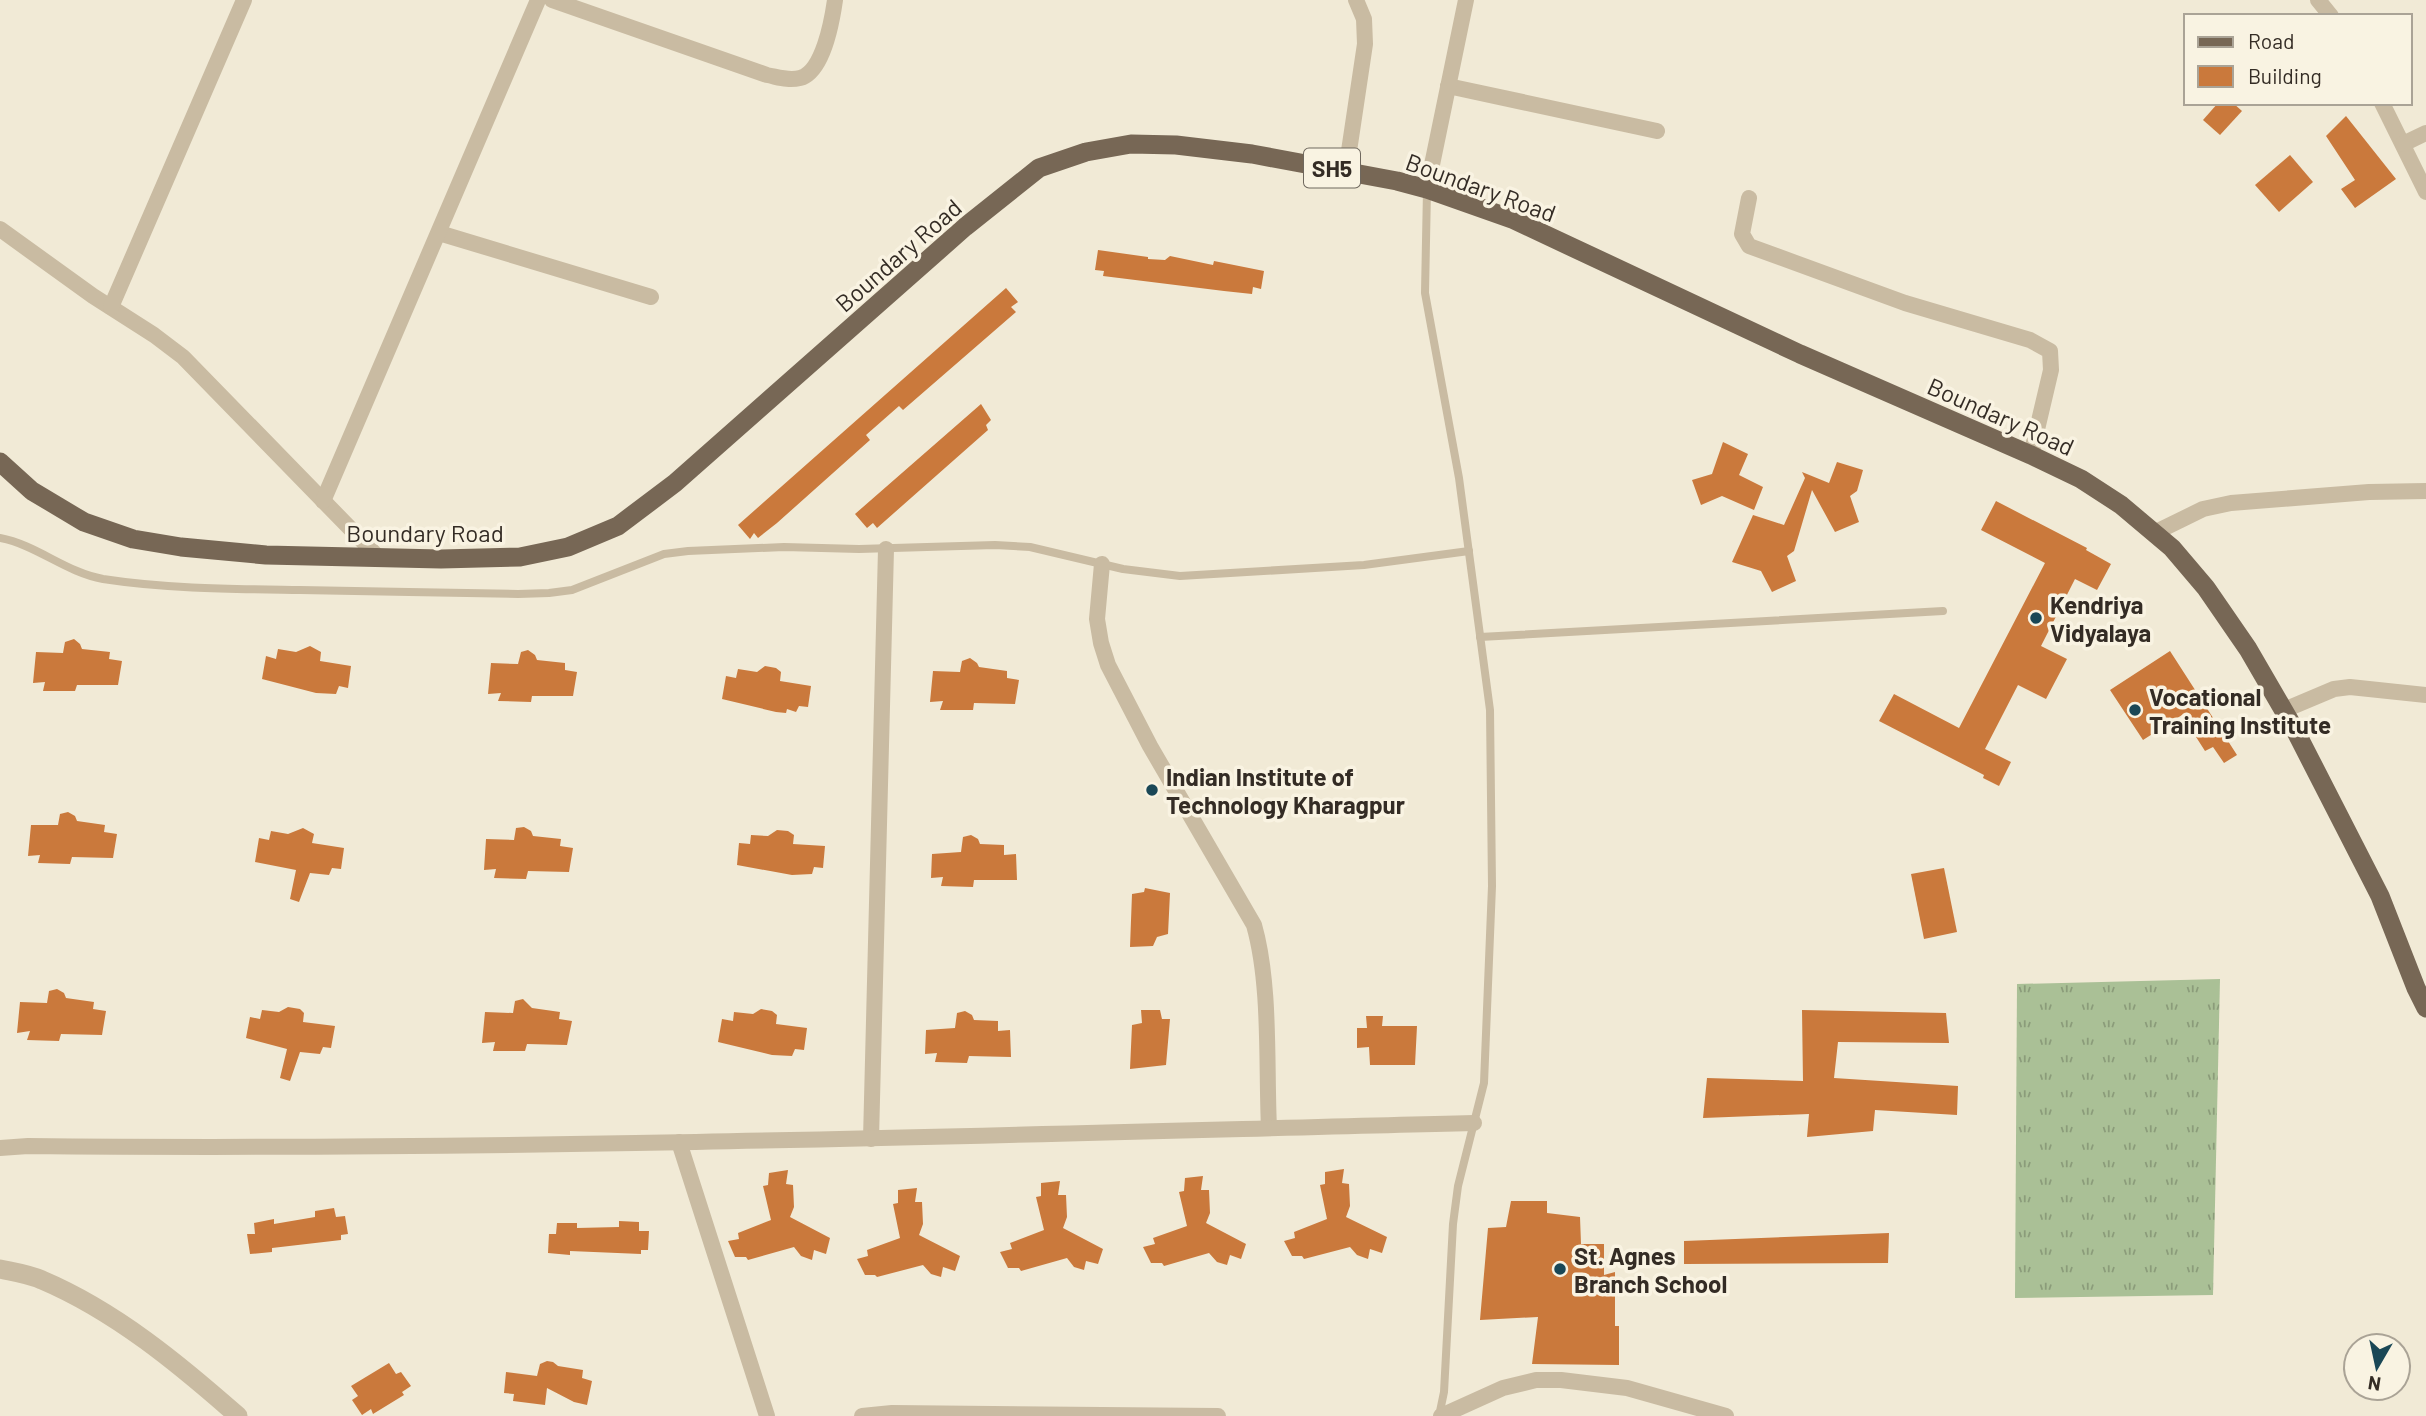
<svg xmlns="http://www.w3.org/2000/svg" width="2426" height="1416" viewBox="0 0 2426 1416" font-family="Barlow,sans-serif">
<defs>
<pattern id="grass-tufts" width="24" height="20" patternUnits="userSpaceOnUse" patternTransform="scale(1.75)"><rect width="24" height="20" fill="#aac096"/><path d="M3 7l-1-3M5 7V3M7 7l1-3M15 17l-1-3M17 17v-4M19 17l1-3" fill="none" stroke="#8b9c7a"/></pattern>
</defs>
<rect width="100%" height="100%" fill="#f1ead6"/>
<polygon fill="url(#grass-tufts)" points="2220,979 2213,1295 2015,1298 2017,984"/>
<g fill="#ca793c">
<polygon points="2218,103 2233,103 2242,111 2220,135 2203,120"/>
<polygon points="2346,116 2396,179 2355,208 2341,189 2355,180 2326,136"/>
<polygon points="2290,155 2313,182 2279,212 2255,185"/>
<polygon points="1098,250 1148,257 1148,259 1165,260 1170,256 1213,265 1214,261 1264,271 1261,289 1253,287 1252,294 1224,291 1103,276 1104,271 1095,270"/>
<polygon points="1006,288 1018,302 1011,307 1016,312 903,410 899,406 866,435 870,440 777,523 758,538 754,533 750,539 738,525"/>
<polygon points="981,404 991,420 986,425 988,430 877,528 873,523 867,528 855,514"/>
<polygon points="1723,442 1748,454 1739,475 1763,487 1754,510 1722,496 1701,505 1692,480 1712,474"/>
<polygon points="1837,462 1863,470 1857,491 1850,496 1859,522 1835,532 1812,490 1794,551 1787,556 1796,581 1772,592 1761,571 1732,562 1753,515 1784,525 1805,478 1802,472 1829,483"/>
<polygon points="1996,501 2087,548 2086,550 2111,564 2097,590 2075,579 2041,646 2067,659 2046,699 2018,685 1985,749 2011,762 1999,786 1983,778 1984,775 1879,721 1894,694 1959,728 2045,563 1981,530"/>
<polygon points="74,639 80,644 82,649 110,652 109,659 122,661 118,685 77,685 75,691 43,691 45,682 33,683 36,652 63,653 65,642"/>
<polygon points="310,646 321,652 320,661 351,666 348,688 339,686 336,694 316,693 262,679 266,656 276,659 278,649 296,652"/>
<polygon points="528,650 535,655 537,660 565,663 565,670 577,672 573,696 532,696 531,702 498,701 501,693 488,694 491,663 518,664 521,652"/>
<polygon points="2170,651 2237,755 2224,763 2213,747 2205,751 2182,715 2143,740 2110,690"/>
<polygon points="970,658 977,663 979,667 1007,671 1007,678 1019,680 1015,704 974,703 973,710 940,710 943,701 930,702 933,671 960,672 962,661"/>
<polygon points="765,666 776,668 781,672 780,681 811,686 808,707 799,706 796,712 787,709 786,713 776,712 722,699 726,676 736,678 738,669 757,672"/>
<polygon points="68,812 75,816 77,821 105,825 104,832 117,834 113,858 72,857 70,864 38,863 40,855 28,856 31,825 58,825 60,814"/>
<polygon points="524,827 531,831 533,836 561,839 560,846 573,848 569,872 528,871 526,879 494,878 496,869 484,870 486,839 514,840 516,828"/>
<polygon points="303,828 314,834 312,843 344,848 341,869 332,868 329,875 310,873 299,902 290,899 296,870 255,862 259,838 269,840 271,831 288,834"/>
<polygon points="777,830 788,831 794,835 793,844 825,846 823,868 814,867 812,874 792,875 737,865 739,843 750,844 751,835 768,836"/>
<polygon points="971,835 978,839 980,844 1004,845 1004,855 1016,854 1017,880 974,880 973,887 941,886 943,877 931,878 932,854 961,852 963,837"/>
<polygon points="1944,868 1957,932 1924,939 1911,874"/>
<polygon points="1145,888 1170,893 1168,934 1157,937 1153,946 1130,947 1132,894 1144,892"/>
<polygon points="57,989 64,993 66,998 94,1002 93,1009 106,1011 102,1035 61,1034 59,1041 27,1040 30,1031 17,1033 20,1002 47,1003 49,991"/>
<polygon points="523,999 532,1008 560,1012 559,1019 572,1021 567,1045 527,1044 525,1051 493,1051 495,1042 482,1043 485,1012 513,1013 515,1001"/>
<polygon points="288,1007 300,1009 304,1013 303,1022 335,1026 331,1048 323,1047 320,1054 300,1052 290,1081 280,1078 287,1049 246,1038 250,1017 260,1019 262,1010 279,1012"/>
<polygon points="761,1009 772,1011 777,1015 776,1024 807,1028 804,1050 795,1049 792,1056 772,1055 718,1042 722,1019 733,1021 734,1012 753,1014"/>
<polygon points="1141,1010 1160,1010 1162,1019 1170,1019 1166,1065 1130,1069 1132,1025 1142,1023"/>
<polygon points="1802,1010 1946,1013 1949,1043 1838,1042 1834,1078 1958,1086 1957,1115 1875,1110 1873,1131 1807,1137 1809,1114 1703,1118 1707,1078 1803,1081"/>
<polygon points="965,1011 972,1015 974,1020 998,1021 998,1031 1010,1030 1011,1057 969,1056 967,1063 935,1062 937,1053 925,1054 926,1030 955,1028 957,1013"/>
<polygon points="1366,1016 1383,1016 1382,1026 1417,1026 1415,1065 1370,1065 1369,1047 1357,1048 1357,1028 1367,1028"/>
<polygon points="1344,1169 1342,1183 1349,1184 1350,1206 1346,1217 1387,1237 1382,1253 1370,1249 1368,1259 1357,1255 1350,1247 1304,1259 1302,1256 1292,1256 1284,1241 1295,1238 1294,1232 1327,1219 1320,1185 1325,1184 1325,1172"/>
<polygon points="788,1170 786,1184 793,1185 794,1207 790,1217 830,1238 826,1254 814,1250 812,1260 801,1256 794,1247 748,1260 746,1257 735,1257 728,1241 739,1239 738,1233 771,1220 763,1186 768,1185 769,1173"/>
<polygon points="1203,1176 1201,1190 1209,1190 1210,1213 1206,1223 1246,1244 1241,1259 1230,1255 1227,1265 1217,1262 1209,1253 1164,1266 1162,1263 1151,1263 1143,1247 1155,1244 1153,1238 1187,1226 1179,1192 1184,1191 1185,1178"/>
<polygon points="1060,1181 1058,1195 1066,1195 1067,1217 1063,1228 1103,1249 1098,1264 1086,1261 1084,1270 1074,1267 1067,1258 1021,1271 1019,1268 1008,1268 1000,1252 1012,1249 1010,1243 1044,1230 1036,1197 1041,1196 1041,1183"/>
<polygon points="917,1188 915,1202 922,1202 923,1224 919,1235 960,1256 955,1271 943,1267 941,1277 931,1274 923,1265 877,1277 875,1275 865,1275 857,1259 868,1256 867,1250 900,1238 893,1204 898,1203 898,1190"/>
<polygon points="1511,1201 1547,1201 1547,1213 1580,1217 1581,1244 1604,1244 1604,1275 1615,1272 1615,1326 1619,1326 1619,1365 1532,1364 1538,1317 1480,1320 1488,1228 1506,1227"/>
<polygon points="334,1208 336,1217 345,1216 348,1234 341,1235 341,1240 272,1248 272,1252 250,1254 247,1234 255,1234 254,1223 274,1219 274,1224 315,1217 315,1211"/>
<polygon points="619,1221 639,1222 639,1231 649,1231 648,1250 641,1250 641,1254 570,1251 570,1255 548,1253 549,1234 556,1234 557,1223 577,1223 577,1228 619,1227"/>
<polygon points="1889,1233 1888,1263 1684,1264 1684,1241"/>
<polygon points="547,1361 553,1362 558,1366 583,1370 582,1378 592,1381 587,1405 574,1402 547,1388 545,1405 513,1401 514,1394 504,1393 506,1372 537,1376 540,1364"/>
<polygon points="389,1363 396,1374 401,1372 411,1386 402,1392 404,1395 373,1414 371,1409 362,1415 352,1400 358,1396 351,1386"/>
</g>
<g fill="none" stroke-linecap="round" stroke-linejoin="round">
<g stroke="#c9bba2" stroke-width="8">
<polyline points="1427,190 1425,293 1459,478 1490,710 1492,886 1484,1083 1458,1186 1453,1224 1444,1392 1439,1416"/>
<path d="M 0,538 C 37,545 65,572 103,579 C 168,589 234,589 300,590 C 373,591 445,593 518,594 L 549,593 L 572,590 L 664,554 L 688,551 L 784,547 L 859,549 L 995,545 L 1030,547 L 1123,569 L 1180,576 L 1364,565 L 1469,551"/>
<polyline points="1480,637 1943,611"/>
</g>
<g stroke="#c9bba2" stroke-width="16">
<path d="M 552,0 L 767,75 C 778,77 788,81 800,78 C 823,72 832,21 835,0"/>
<polyline points="2318,0 2331,16"/>
<polyline points="1448,86 1657,131"/>
<polyline points="2382,103 2426,192"/>
<polyline points="2403,144 2426,133"/>
<polyline points="1346,171 1365,44 1364,19 1356,0"/>
<polyline points="1427,189 1466,0"/>
<polyline points="1749,198 1742,234 1749,246 1905,303 2030,340 2050,351 2051,370 2031,455"/>
<polyline points="0,229 93,296 154,335 183,357 378,557"/>
<polyline points="439,233 651,297"/>
<polyline points="111,307 244,0"/>
<polyline points="323,501 538,0"/>
<polyline points="2154,533 2203,509 2231,503 2369,492 2426,491"/>
<path d="M 1102,564 L 1097,619 L 1101,643 L 1108,665 L 1150,746 L 1254,925 C 1271,985 1266,1065 1269,1128"/>
<polyline points="2284,710 2334,689 2350,687 2426,695"/>
<polyline points="871,1139 886,549"/>
<polyline points="679,1142 767,1416"/>
<path d="M 0,1148 L 28,1146 C 510,1151 992,1135 1474,1123"/>
<polyline points="862,1416 892,1413 1218,1416"/>
<polyline points="1441,1416 1503,1388 1536,1380 1561,1380 1627,1388 1726,1416"/>
</g>
<path stroke="#c9bba2" stroke-width="19" d="M 0,1269 C 14,1272 29,1274 42,1280 C 115,1311 179,1364 238,1416"/>
<polyline stroke="#776755" stroke-width="19" points="0,462 32,491 84,522 133,539 181,547 266,555 441,559 520,557 568,547 618,526 675,483 965,227 1039,168 1086,152 1131,144 1176,145 1252,154 1397,181 1427,189 1512,219 1800,354 2031,455 2081,479 2121,505 2172,548 2206,588 2248,649 2295,730 2380,896 2416,988 2426,1008"/>
</g>
<g fill="#1a4756" stroke="#f9f3e2" stroke-width="2.5">
<circle cx="2036" cy="618" r="7"/>
<circle cx="2135" cy="710" r="7"/>
<circle cx="1152" cy="790" r="7"/>
<circle cx="1560" cy="1269" r="7"/>
</g>
<g text-anchor="middle" dominant-baseline="central" stroke-width="7" stroke-linejoin="round" paint-order="stroke">
<rect fill="#f9f3e2" stroke="#6f685e" stroke-width="2" x="1304" y="148.5" width="56" height="39" rx="5"/>
<g font-size="23" font-weight="bold" fill="#342c25">
<text x="1332" y="168">SH5</text>
</g>
<g font-size="24" fill="#342c25" stroke="#f9f3e2">
<text transform="translate(1481 187) rotate(20)">Boundary Road</text>
<text transform="translate(898 255) rotate(-41)">Boundary Road</text>
<text transform="translate(2001 416) rotate(24)">Boundary Road</text>
<text x="425" y="532">Boundary Road</text>
</g>
<g font-size="24" font-weight="bold" fill="#342c25" stroke="#f9f3e2" text-anchor="start">
<text x="2050" y="604">Kendriya<tspan x="2050" dy="28">Vidyalaya</tspan></text>
<text x="2149" y="696">Vocational<tspan x="2149" dy="28">Training Institute</tspan></text>
<text x="1166" y="776">Indian Institute of<tspan x="1166" dy="28">Technology Kharagpur</tspan></text>
<text x="1574" y="1255">St. Agnes<tspan x="1574" dy="28">Branch School</tspan></text>
</g>
</g>
<rect x="2184" y="14" width="228" height="91" fill="#f9f3e2" stroke="#aaa396" stroke-width="2"/>
<rect x="2198" y="37" width="35" height="10" fill="#776755" stroke="#aaa396" stroke-width="2"/>
<text x="2248" y="49" font-size="21" fill="#342c25">Road</text>
<rect x="2198" y="66" width="35" height="21" fill="#ca793c" stroke="#aaa396" stroke-width="2"/>
<text x="2248" y="84" font-size="21" fill="#342c25">Building</text>
<g transform="translate(2377 1367) rotate(189)"><circle r="33" fill="#f9f3e2" stroke="#aaa396" stroke-width="2"/>
<path d="M0-5L12 26L0 18L-12 26Z" fill="#1a4756"/>
<text y="-10" font-size="19" font-weight="bold" text-anchor="middle" fill="#342c25">N</text>
</g>
</svg>
